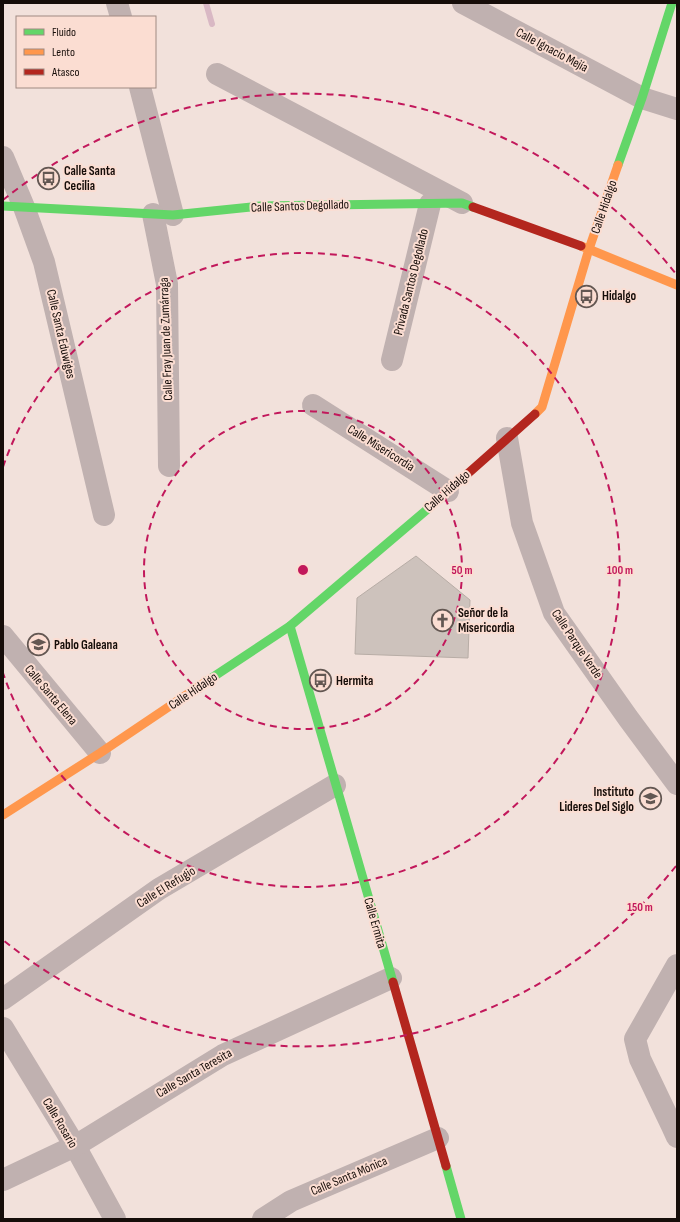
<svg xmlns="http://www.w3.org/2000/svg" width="680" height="1222" viewBox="0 0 680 1222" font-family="'Sofia Sans Condensed',sans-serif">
<rect width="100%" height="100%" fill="#f2e1db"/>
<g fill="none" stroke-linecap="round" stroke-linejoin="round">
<polyline stroke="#d9b8c4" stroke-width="6" points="206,3 212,24"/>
</g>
<polygon fill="#cdc2bc" stroke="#b8ada6" points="416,556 470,600 468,658 355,654 357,598"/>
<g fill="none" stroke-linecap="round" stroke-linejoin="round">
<g stroke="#c0b1b0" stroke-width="22">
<polyline points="117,3 121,17"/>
<polyline points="463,3 642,98 677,109"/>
<polyline points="217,74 462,203"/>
<polyline points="140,87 173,215"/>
<polyline points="3,157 24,207 44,262 104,515"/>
<polyline points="153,214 167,284 169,466"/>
<polyline points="392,360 430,204"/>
<polyline points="313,405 448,491"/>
<polyline points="507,438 522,523 554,613 628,718 677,784"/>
<polyline points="3,636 100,753"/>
<polyline points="677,965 635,1039 640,1059 672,1126 677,1137"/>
<polyline points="3,999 159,889 335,785"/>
<polyline points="3,1028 75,1146 115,1219"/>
<polyline points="3,1180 75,1146 223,1055 391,978"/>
<polyline points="263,1219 291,1201 438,1138"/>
</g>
<g stroke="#63d668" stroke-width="9">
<polyline points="618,165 642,98 672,3"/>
<polyline points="3,206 173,215 260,206 462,203 473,207"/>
<polyline points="290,626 393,982"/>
<polyline points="204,683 290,626 430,507"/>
<polyline points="446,1166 461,1219"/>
</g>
<g stroke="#ff974d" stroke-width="9">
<polyline points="581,246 677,285"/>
<polyline points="535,414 542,407 589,249 618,165"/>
<polyline points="3,815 100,753 204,683"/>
</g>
<g stroke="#b3261e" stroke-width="9">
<polyline points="473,207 581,246"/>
<polyline points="430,507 535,414"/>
<polyline points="393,982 446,1166"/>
</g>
</g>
<g fill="none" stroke="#c2185b" stroke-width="2" stroke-dasharray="7 5">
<circle cx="303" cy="570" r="159"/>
<path d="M3 467A317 317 0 1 1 3 673"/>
<path d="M676 866A476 476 0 0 1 3 940M3 200A476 476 0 0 1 676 274"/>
</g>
<defs>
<symbol id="bus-ring" viewBox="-11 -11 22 22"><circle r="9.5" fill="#fbddd2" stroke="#635752" stroke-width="1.5"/><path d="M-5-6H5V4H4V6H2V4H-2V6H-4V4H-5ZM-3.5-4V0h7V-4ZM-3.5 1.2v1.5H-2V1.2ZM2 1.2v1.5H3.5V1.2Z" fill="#635752"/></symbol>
<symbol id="church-ring" viewBox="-11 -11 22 22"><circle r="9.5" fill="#fbddd2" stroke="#635752" stroke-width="1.5"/><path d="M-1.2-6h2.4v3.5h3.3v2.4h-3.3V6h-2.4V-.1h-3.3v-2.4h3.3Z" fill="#635752"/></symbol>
<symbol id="school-ring" viewBox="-11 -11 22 22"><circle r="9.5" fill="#fbddd2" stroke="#635752" stroke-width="1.5"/><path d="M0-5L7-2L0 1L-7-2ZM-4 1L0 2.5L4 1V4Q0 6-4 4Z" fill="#635752"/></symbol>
<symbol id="university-ring" viewBox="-11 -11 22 22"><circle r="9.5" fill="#fbddd2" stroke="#635752" stroke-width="1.5"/><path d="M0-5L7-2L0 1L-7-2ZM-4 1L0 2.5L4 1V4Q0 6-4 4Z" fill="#635752"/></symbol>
</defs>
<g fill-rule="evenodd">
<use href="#bus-ring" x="36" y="166" width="25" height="25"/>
<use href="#bus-ring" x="574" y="284" width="25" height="25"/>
<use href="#church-ring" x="430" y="608" width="25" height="25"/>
<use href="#school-ring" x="26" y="632" width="25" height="25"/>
<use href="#bus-ring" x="308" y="668" width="25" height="25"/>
<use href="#university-ring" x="638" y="786" width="25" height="25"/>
</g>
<g text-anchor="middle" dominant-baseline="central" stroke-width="4" stroke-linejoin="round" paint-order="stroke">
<g font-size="13" fill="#160d09" stroke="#fbddd2">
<text transform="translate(552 50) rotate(28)">Calle Ignacio Mejía</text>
<text transform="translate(300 206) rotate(-2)">Calle Santos Degollado</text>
<text transform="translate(604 207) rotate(-71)">Calle Hidalgo</text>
<text transform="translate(411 282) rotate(-76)">Privada Santos Degollado</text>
<text transform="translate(61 334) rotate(77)">Calle Santa Eduwiges</text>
<text transform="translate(166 339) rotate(-92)">Calle Fray Juan de Zumárraga</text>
<text transform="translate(381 448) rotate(32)">Calle Misericordia</text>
<text transform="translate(447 491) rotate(-41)">Calle Hidalgo</text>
<text transform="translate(577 644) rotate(56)">Calle Parque Verde</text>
<text transform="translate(193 691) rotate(-34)">Calle Hidalgo</text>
<text transform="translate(51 695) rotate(50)">Calle Santa Elena</text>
<text transform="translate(166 887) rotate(-32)">Calle El Refugio</text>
<text transform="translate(375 923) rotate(74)">Calle Ermita</text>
<text transform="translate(194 1073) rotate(-30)">Calle Santa Teresita</text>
<text transform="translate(60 1123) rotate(59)">Calle Rosario</text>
<text transform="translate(349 1176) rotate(-23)">Calle Santa Mónica</text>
</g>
<g font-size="13" font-weight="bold" fill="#160d09" stroke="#fbddd2" text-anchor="start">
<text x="64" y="171">Calle Santa<tspan x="64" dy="15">Cecilia</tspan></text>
<text x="602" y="296">Hidalgo</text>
<text x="458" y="613">Señor de la<tspan x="458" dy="15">Misericordia</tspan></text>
<text x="54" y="645">Pablo Galeana</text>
<text x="336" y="681">Hermita</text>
<text x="634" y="792" text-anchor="end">Instituto<tspan x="634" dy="15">Lideres Del Siglo</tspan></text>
</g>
</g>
<circle cx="303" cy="570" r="6" fill="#c2185b" stroke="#fbddd2" stroke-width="2"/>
<g font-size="12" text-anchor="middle" font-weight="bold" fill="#c2185b" stroke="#fbddd2" stroke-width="4" stroke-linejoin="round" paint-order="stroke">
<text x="462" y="574">50 m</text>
<text x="620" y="574">100 m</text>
<text x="640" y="911">150 m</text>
</g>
<rect width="680" height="1222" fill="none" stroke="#160d09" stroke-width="8"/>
<rect x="16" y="16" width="140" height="72" fill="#fbddd2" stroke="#9f8a82"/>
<rect x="24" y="29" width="20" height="6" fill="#63d668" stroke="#9f8a82"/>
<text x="52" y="36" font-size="12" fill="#160d09">Fluido</text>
<rect x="24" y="49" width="20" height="6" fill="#ff974d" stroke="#9f8a82"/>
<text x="52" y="56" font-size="12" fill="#160d09">Lento</text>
<rect x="24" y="69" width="20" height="6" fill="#b3261e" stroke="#9f8a82"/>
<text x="52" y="76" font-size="12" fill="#160d09">Atasco</text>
</svg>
